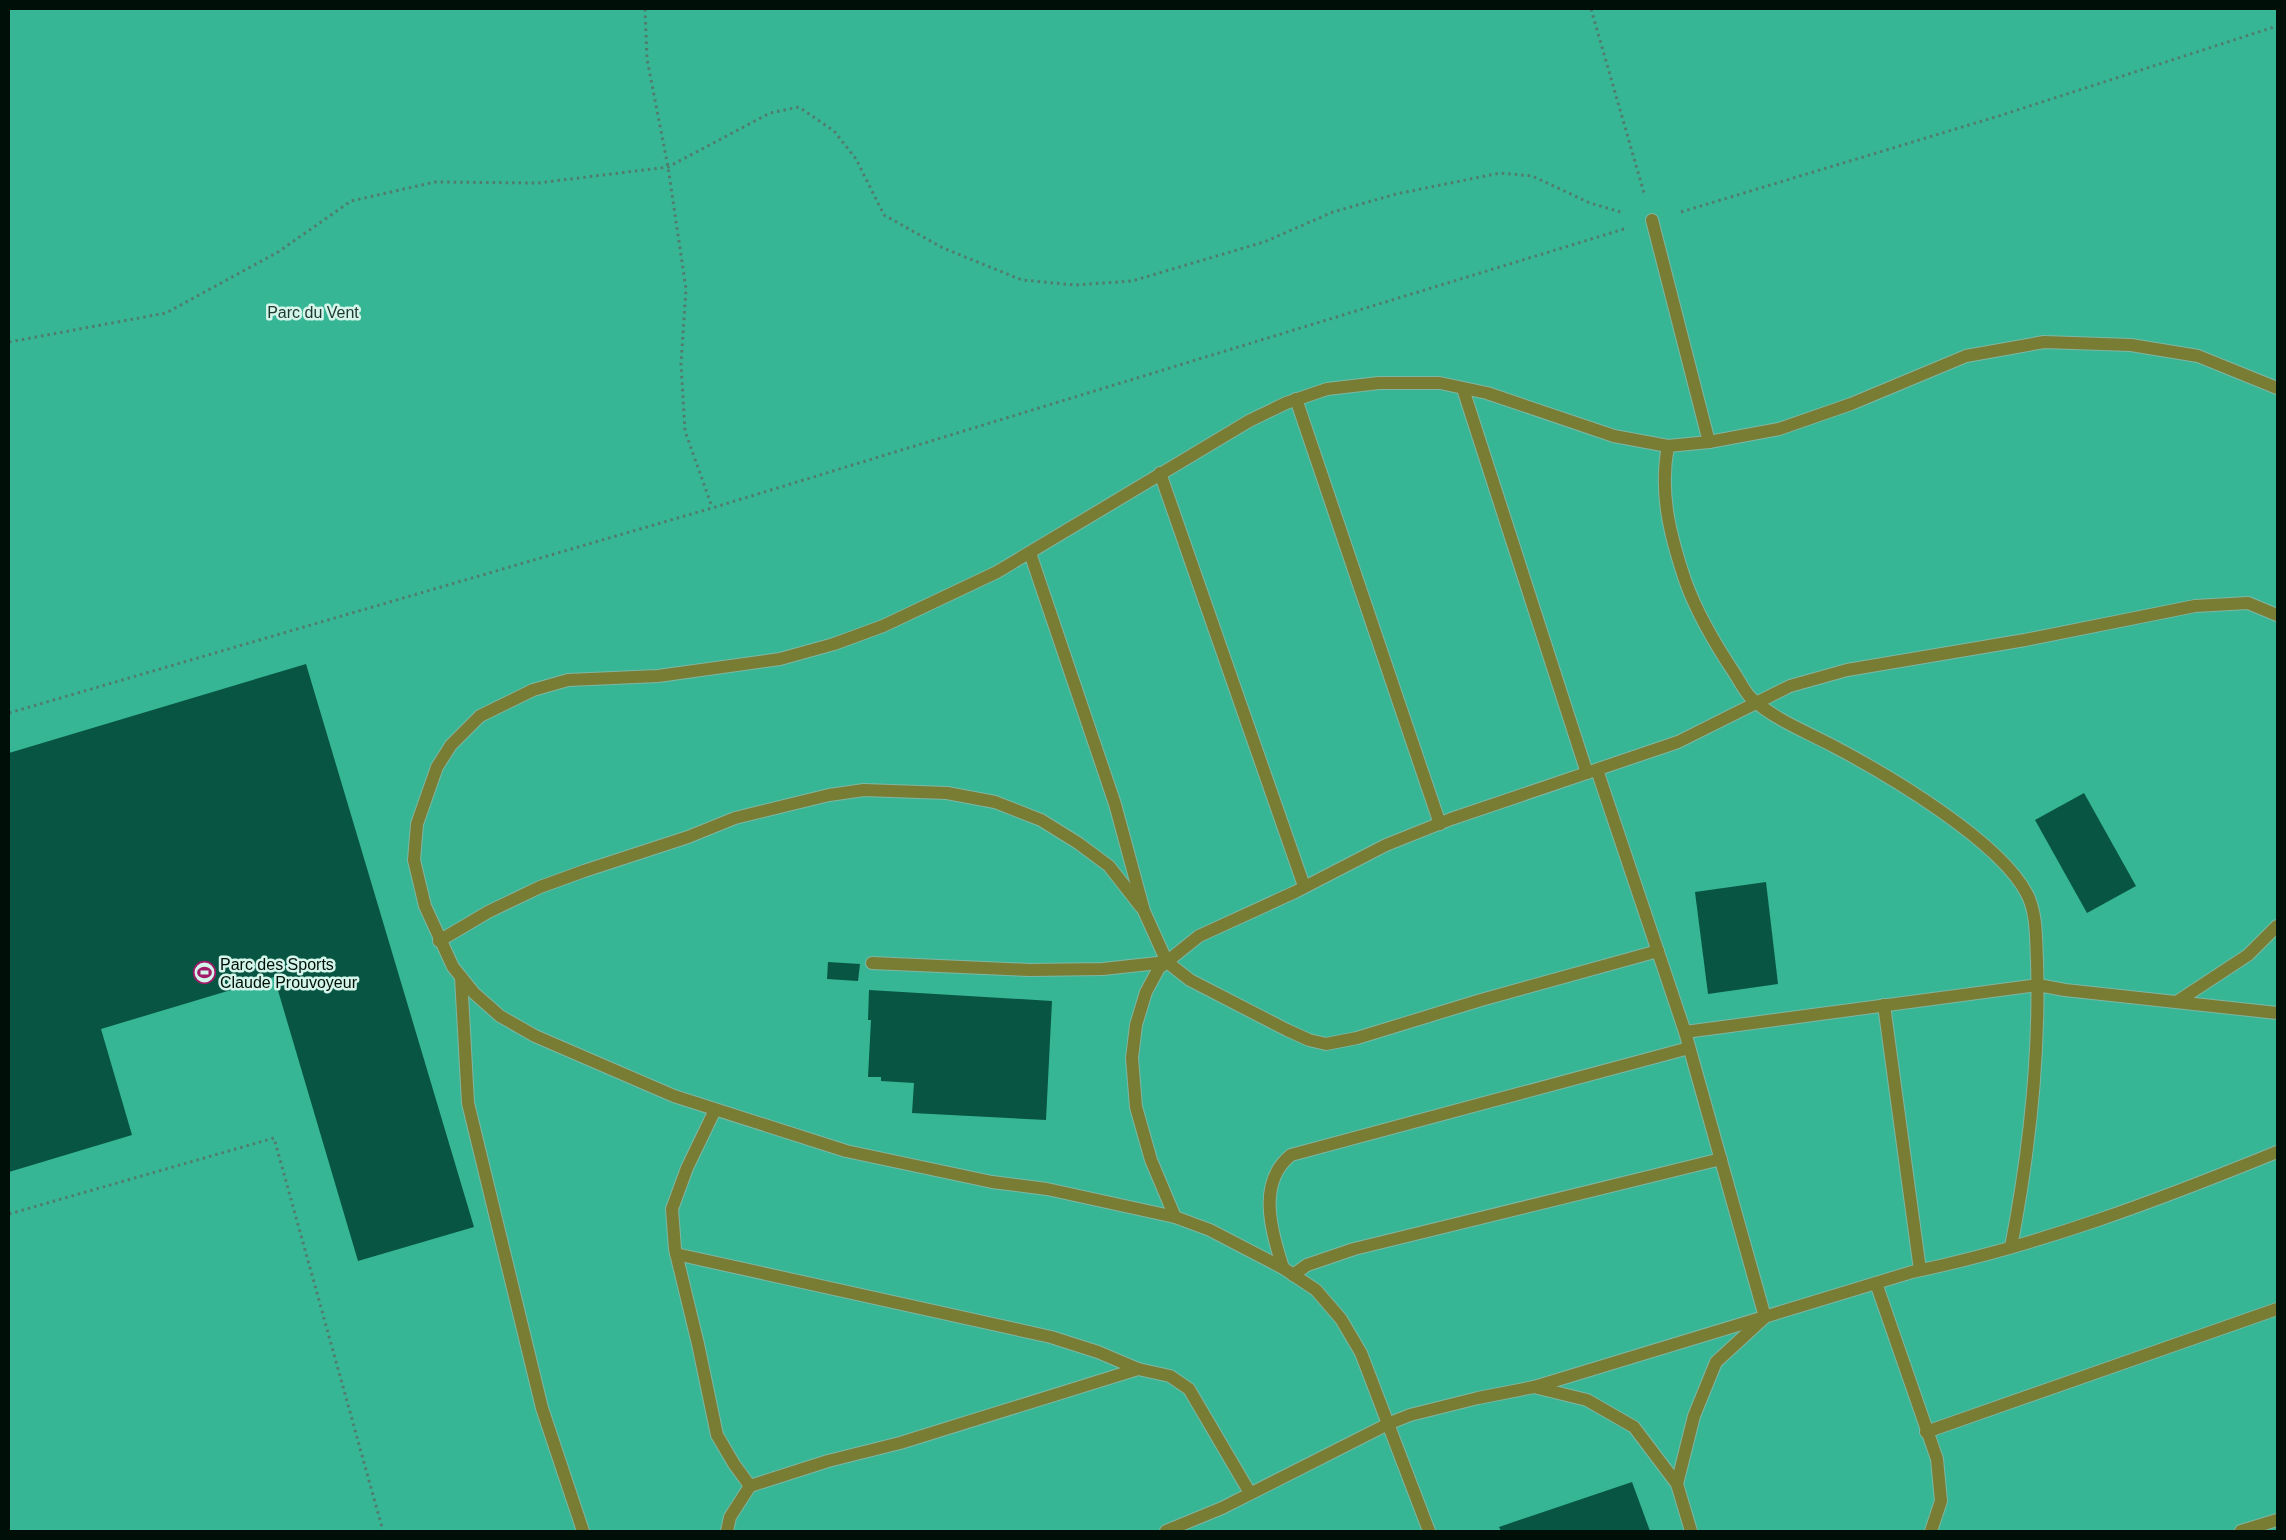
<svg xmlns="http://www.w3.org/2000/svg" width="2286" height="1540" viewBox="0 0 2286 1540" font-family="Helvetica,sans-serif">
<rect width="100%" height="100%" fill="#98dcc5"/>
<rect fill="#37b695" x="9" y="9" width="2268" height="1522"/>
<g fill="#085543">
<polygon points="306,664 474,1227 358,1261 274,977 101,1029 132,1135 9,1172 9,753"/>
<polygon points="2084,793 2136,886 2087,913 2035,820"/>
<polygon points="1766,882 1778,984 1708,994 1695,892"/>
<polygon points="828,962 860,964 858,981 827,979"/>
<polygon points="869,990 1052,1001 1046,1120 912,1113 914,1083 881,1081 881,1077 868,1077 871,1020 868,1020"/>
<polygon points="1632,1482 1650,1531 1501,1531 1499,1527"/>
</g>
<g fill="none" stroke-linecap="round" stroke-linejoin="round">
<defs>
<g id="minor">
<polyline points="1652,220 1709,442"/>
<polyline points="1463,389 1587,773"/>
<polyline points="1296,399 1440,824"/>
<path d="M 1668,446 C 1659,493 1670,535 1685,580 C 1697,614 1715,644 1735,674 C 1740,682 1745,692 1751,698 C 1775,720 1807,732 1835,747 C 1888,775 2000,841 2027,894 C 2037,913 2036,940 2037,961 C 2040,1057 2029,1154 2011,1247"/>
<polyline points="1160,473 1304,886"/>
<polyline points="1030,553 1115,804 1144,911 1167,962 1190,980 1287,1030 1309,1040 1326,1044 1357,1038 1481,1000 1658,951"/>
<polyline points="1597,770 1685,1032 1765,1317 1716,1362 1694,1416 1677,1484"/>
<polyline points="439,941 488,912 540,887 584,871 688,837 735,818 829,795 864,790 947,793 995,802 1041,820 1078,843 1109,866 1141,907"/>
<polyline points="872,963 1030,970 1103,969 1167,962"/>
<polyline points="461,977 468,1103 542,1408 583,1531"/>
<polyline points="2178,1001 2248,955 2277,926"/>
<polyline points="1884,1005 1920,1270"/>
<polyline points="1685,1032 2038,985 2065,990 2277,1013"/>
<polyline points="715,1110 687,1168 672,1209 675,1249 698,1344 717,1435 734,1464 750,1486 828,1461 900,1443 1138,1369 1170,1376 1189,1389 1250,1493"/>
<polyline points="1175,1217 1151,1160 1136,1107 1132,1058 1136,1025 1146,992 1159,968 1199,936 1295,892 1386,845 1451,819 1678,742 1790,686 1847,670 2025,640 2195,606 2248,603 2277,615"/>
<polyline points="676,1254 1051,1337 1098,1352 1138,1369"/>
<path d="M 1283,1268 C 1272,1232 1256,1183 1291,1155 L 1689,1048"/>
<polyline points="1293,1275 1307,1265 1354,1249 1721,1159"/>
<polyline points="1876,1283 1937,1459 1941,1501 1931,1531"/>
<path d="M 1534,1387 L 1912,1272 C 2038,1246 2159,1200 2277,1152"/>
<polyline points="1926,1432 2277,1309"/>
<polyline points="727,1531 730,1517 750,1486"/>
<polyline points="1166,1531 1222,1508 1390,1423 1410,1415 1478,1398 1534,1387 1587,1400 1634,1427 1677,1484 1691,1531"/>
<polyline points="1429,1531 1361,1353 1341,1319 1316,1290 1283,1268 1210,1230 1175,1217 1047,1189 992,1182 846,1151 674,1096 535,1036 500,1016 474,993 453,967 425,906 414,860 417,824 437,767 451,745 480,716 533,690 568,680 658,676 780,659 834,644 883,626 997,572 1249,421 1286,403 1327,389 1379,383 1440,383 1487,393 1614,436 1668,446 1709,442 1779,429 1851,404 1966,356 2044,342 2131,345 2198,356 2277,388"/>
<polyline points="2241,1531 2277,1520"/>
</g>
</defs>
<use href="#minor" stroke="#7db7a3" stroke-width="14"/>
<g stroke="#517c6d" stroke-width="3" stroke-dasharray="2.5 4" stroke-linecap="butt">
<polyline points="645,9 647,59 668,167 686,289 681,364 685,431 712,507"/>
<polyline points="1591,9 1644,193"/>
<polyline points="1681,212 2002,115 2277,26"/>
<polyline points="9,342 166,313 278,252 351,201 435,182 538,183 668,167 770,113 799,107 834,131 856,159 884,215 943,248 1022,280 1075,285 1132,281 1264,242 1333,212 1396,194 1500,173 1532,176 1590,203 1624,213"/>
<polyline points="9,713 712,508 1624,229"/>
<polyline points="9,1214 274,1138 383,1531"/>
</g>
<use href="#minor" stroke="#797d34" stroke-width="12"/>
</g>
<defs>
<symbol id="stadium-ring" viewBox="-11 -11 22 22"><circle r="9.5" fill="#d4f5e9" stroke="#a11b69" stroke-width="1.5"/><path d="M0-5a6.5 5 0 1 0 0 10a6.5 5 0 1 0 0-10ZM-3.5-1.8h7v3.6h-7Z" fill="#a11b69"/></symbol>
</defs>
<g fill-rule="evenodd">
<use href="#stadium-ring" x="192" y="960" width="25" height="25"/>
</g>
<g text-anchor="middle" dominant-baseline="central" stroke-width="5" stroke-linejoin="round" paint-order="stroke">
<g font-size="16" fill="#1d382f" stroke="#d4f5e9">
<text x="313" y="312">Parc du Vent</text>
</g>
<g font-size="16" fill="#001009" stroke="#d4f5e9" text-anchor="start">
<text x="220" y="964">Parc des Sports<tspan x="220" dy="18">Claude Prouvoyeur</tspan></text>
</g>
</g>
<rect width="2286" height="1540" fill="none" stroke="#001009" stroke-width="20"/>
</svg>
